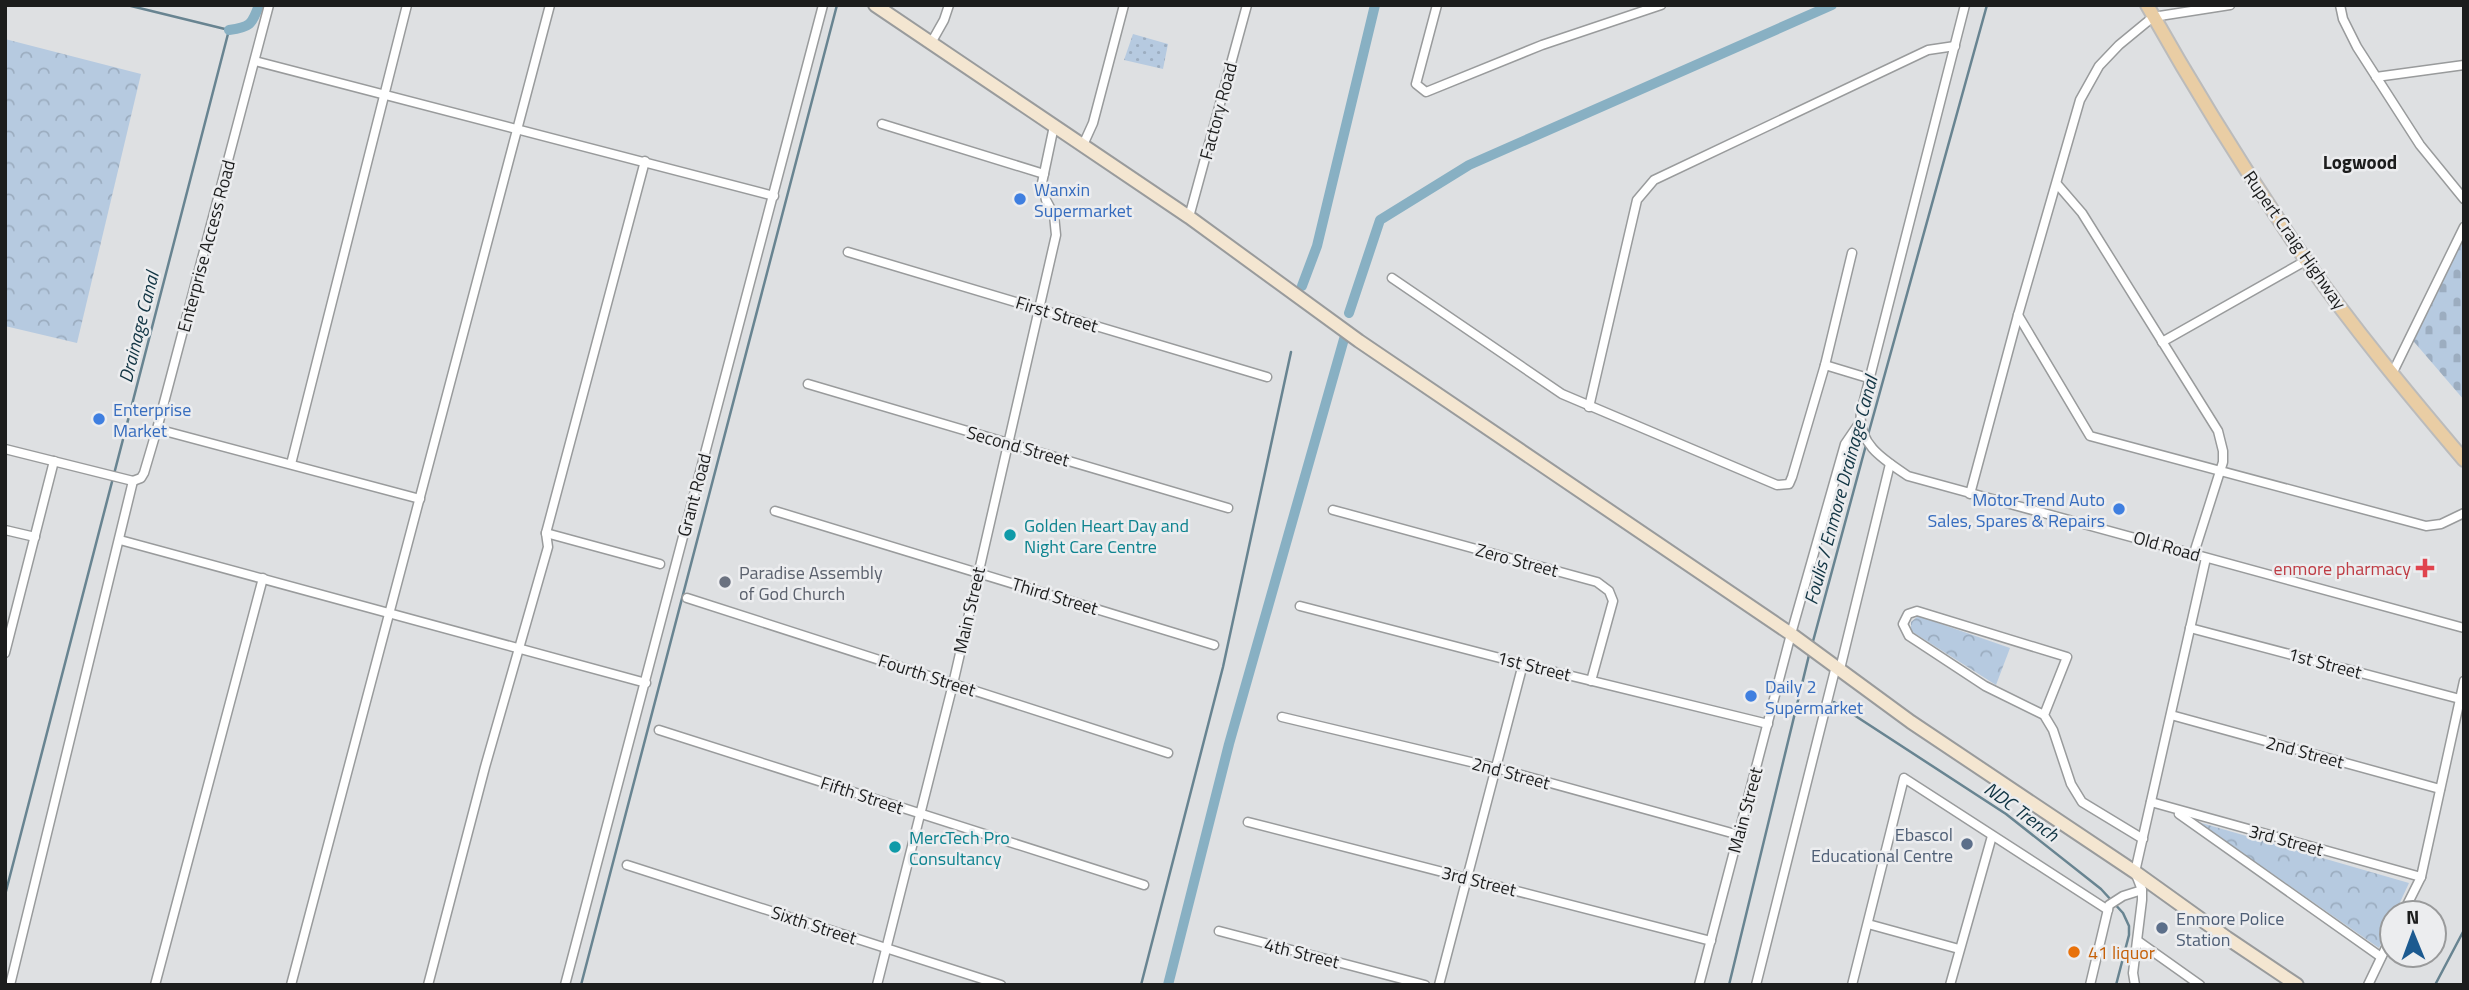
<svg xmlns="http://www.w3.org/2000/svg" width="2469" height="990" viewBox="0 0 2469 990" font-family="'Titillium Web',sans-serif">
<defs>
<pattern id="grass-dots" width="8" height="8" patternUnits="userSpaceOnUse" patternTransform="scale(1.75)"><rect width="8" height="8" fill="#b6cae0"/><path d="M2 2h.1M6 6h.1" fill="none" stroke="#9cadc0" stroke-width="1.8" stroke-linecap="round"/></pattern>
<pattern id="cemetery-stones" width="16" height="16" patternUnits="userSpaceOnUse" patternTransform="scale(1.75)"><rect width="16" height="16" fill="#b6cae0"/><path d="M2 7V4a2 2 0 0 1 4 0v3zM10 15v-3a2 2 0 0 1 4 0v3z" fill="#9cadc0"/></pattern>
<pattern id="park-crowns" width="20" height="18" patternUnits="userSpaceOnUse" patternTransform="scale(1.75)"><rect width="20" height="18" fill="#b6cae0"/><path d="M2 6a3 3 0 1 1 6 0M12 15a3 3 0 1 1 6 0" fill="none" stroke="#9cadc0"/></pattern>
</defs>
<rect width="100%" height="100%" fill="#dee0e2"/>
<polygon fill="url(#grass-dots)" points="1133,34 1168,44 1163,69 1124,60"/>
<polygon fill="url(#cemetery-stones)" points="2464,227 2464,400 2409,336"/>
<g fill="url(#park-crowns)">
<polygon points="5,39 141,74 77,343 5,326"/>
<polygon points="1918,616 2010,648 1996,685 1911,631 1911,622"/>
<polygon points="2198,822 2409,883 2395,913 2392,913 2392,919 2379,948"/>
</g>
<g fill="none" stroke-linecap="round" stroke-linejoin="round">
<g stroke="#688491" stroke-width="2.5">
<polyline points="1868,435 1987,5"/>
<polyline points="1812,645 1866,445"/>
<polyline points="1834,702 2006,814 2101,889 2123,913 2129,926 2129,935 2116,985"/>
<polyline points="5,895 229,30 127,5"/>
<polyline points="581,985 837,5"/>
<polyline points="1141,985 1223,667 1291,352"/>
<polyline points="1729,985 1810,651"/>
<polyline points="2435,985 2464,930"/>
</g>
<g stroke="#88b0c3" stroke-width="10">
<path d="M 229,30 C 250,27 252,25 259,5"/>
<polyline points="1302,286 1317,246 1375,5"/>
<polyline points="1349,313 1380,220 1469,165 1832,5"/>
<polyline points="1168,985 1229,744 1344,339"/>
</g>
<defs>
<g id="street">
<polyline points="1437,5 1416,84 1426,92 1542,45 1661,5"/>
<path d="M 1965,5 L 1861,412 C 1857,444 1884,460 1908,476 L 2464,628"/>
<polyline points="2340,5 2343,19 2357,47 2420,145 2464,199"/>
<polyline points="931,43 944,20 949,5"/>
<polyline points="255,61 774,196"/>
<polyline points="2376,77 2464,65"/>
<polyline points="882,124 1044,174"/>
<polyline points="1083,145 1093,123 1124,5"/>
<polyline points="2057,184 2082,213 2218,431 2223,451 2223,462 2194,553"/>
<polyline points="1189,217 1247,5"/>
<polyline points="848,252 1267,377"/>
<polyline points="1392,278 1562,394 1777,485 1789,484 1792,477 1825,365 1868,378"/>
<polyline points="2018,315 2090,436 2426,526 2441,524 2464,513"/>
<polyline points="2162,342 2307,260"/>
<polyline points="1825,365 1852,253"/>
<polyline points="2392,374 2464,227"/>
<polyline points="808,384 1228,508"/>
<polyline points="1589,407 1637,200 1654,180 1928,50 1955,46"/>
<polyline points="157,429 420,499"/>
<polyline points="5,449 133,481"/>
<polyline points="291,464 407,5"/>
<polyline points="133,481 141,478 144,473 157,429 269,5"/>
<polyline points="1970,494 2018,315 2080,100 2099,66 2119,45 2153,17 2230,5"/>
<polyline points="1333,510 1597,582 1609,591 1613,601 1591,681"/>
<polyline points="775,511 1214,645"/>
<polyline points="5,530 35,537"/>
<polyline points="546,533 660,564"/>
<polyline points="120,540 646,683"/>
<polyline points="687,598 1168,753"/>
<polyline points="1300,606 1523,664 1768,724"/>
<polyline points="2190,628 2460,699"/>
<polyline points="5,653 54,461"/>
<polyline points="1840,669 1890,464"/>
<polyline points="2044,715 2067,657 1917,611 1908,614 1903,624 1909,636 1985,686 2044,715 2053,730 2071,784 2082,802 2143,839"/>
<polyline points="2171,715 2440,789"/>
<polyline points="1282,717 1496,768 1739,835"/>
<polyline points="659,730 1144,885"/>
<polyline points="2151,802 2421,877"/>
<polyline points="2179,814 2381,957"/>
<polyline points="1248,822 1711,941"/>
<polyline points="627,865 1001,985"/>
<polyline points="2403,913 2421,877 2464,681"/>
<polyline points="1868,924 1959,949"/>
<polyline points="1219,931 1425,985"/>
<polyline points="2138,941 2200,985"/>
<polyline points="10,985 133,481"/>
<polyline points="155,985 263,578"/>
<polyline points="291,985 550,5"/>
<polyline points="428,985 485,767 548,547 546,533 645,161"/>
<polyline points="565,985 823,5"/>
<polyline points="877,985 953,684 1056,235 1054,215 1046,200 1042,183 1054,126"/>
<polyline points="1439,985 1523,664"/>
<polyline points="1699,985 1791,634 1845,444 1860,422"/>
<polyline points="1756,985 1836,666"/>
<polyline points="1852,985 1904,778 2108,910"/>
<polyline points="1950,985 1992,836"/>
<polyline points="2090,985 2109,905 2123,896 2142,890"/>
<polyline points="2135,985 2133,973 2142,900 2142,890 2135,872 2206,558"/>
<polyline points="2368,985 2392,935"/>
</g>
<polyline id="secondary" points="875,5 1189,217 1359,341 1791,634 1911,722 2135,872 2227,938 2297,985"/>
<path id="primary" d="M 2147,5 C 2196,92 2249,177 2305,259 C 2354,329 2409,395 2464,460"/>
</defs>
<use href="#street" stroke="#999b9c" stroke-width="11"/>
<use href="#secondary" stroke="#999b9c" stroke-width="16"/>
<use href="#primary" stroke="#bbb" stroke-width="16"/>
<use href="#street" stroke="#fff" stroke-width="8"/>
<use href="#secondary" stroke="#f4e6d1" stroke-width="12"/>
<use href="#primary" stroke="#e9cda4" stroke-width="12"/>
</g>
<g fill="#3f7fe0" stroke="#ecedef" stroke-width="2.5">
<circle cx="1020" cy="199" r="7"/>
<circle cx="99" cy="419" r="7"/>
<circle cx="2119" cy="509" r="7"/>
<circle cx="1751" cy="696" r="7"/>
</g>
<g fill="#0f9aa8" stroke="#ecedef" stroke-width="2.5">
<circle cx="1010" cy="535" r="7"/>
<circle cx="895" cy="847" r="7"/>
</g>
<path fill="#e0444e" stroke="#ecedef" stroke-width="2.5" d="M2421.5 557.5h7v7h7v7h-7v7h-7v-7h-7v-7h7z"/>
<circle fill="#6b7280" stroke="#ecedef" stroke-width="2.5" cx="725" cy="582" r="7"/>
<g fill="#5c6f8a" stroke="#ecedef" stroke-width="2.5">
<circle cx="1967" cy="844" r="7"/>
<circle cx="2162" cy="928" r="7"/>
</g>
<circle fill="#e8710a" stroke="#ecedef" stroke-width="2.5" cx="2074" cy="952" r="7"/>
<g text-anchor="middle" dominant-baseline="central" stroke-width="5" stroke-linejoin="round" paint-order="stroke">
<g font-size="18" fill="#1c1d1d" stroke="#ecedef">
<text transform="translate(1218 111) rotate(-75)">Factory Road</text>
<text transform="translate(2295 240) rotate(55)">Rupert Craig Highway</text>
<text transform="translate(206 246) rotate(-75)">Enterprise Access Road</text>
<text transform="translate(1057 314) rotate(17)">First Street</text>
<text transform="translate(1018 446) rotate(16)">Second Street</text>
<text transform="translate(694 495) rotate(-75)">Grant Road</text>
<text transform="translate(2167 546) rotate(16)">Old Road</text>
<text transform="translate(1517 560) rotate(15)">Zero Street</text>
<text transform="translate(1055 596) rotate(17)">Third Street</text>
<text transform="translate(969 610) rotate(-77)">Main Street</text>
<text transform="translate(2325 663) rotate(15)">1st Street</text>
<text transform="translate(1534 666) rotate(14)">1st Street</text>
<text transform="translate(927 675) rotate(18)">Fourth Street</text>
<text transform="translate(2305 752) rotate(15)">2nd Street</text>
<text transform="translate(1511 773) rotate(15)">2nd Street</text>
<text transform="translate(862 795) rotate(18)">Fifth Street</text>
<text transform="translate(1745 810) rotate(-75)">Main Street</text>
<text transform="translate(2286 840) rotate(15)">3rd Street</text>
<text transform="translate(1479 881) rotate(14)">3rd Street</text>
<text transform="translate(814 925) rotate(18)">Sixth Street</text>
<text transform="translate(1302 953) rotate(14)">4th Street</text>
</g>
<g font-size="18" fill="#366cbe" stroke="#ecedef" text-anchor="start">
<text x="1034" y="189">Wanxin<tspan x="1034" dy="21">Supermarket</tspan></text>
<text x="113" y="409">Enterprise<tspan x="113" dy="21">Market</tspan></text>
<text x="2105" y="499" text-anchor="end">Motor Trend Auto<tspan x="2105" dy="21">Sales, Spares &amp; Repairs</tspan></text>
<text x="1765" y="686">Daily 2<tspan x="1765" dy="21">Supermarket</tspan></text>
</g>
<g font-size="18" fill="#0d838f" stroke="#ecedef" text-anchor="start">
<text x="1024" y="525">Golden Heart Day and<tspan x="1024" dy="21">Night Care Centre</tspan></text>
<text x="909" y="837">MercTech Pro<tspan x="909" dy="21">Consultancy</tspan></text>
</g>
<g font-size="18" fill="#be3a42" stroke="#ecedef" text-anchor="end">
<text x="2411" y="568">enmore pharmacy</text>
</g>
<g font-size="18" fill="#5b616d" stroke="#ecedef" text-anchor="start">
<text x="739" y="572">Paradise Assembly<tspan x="739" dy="21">of God Church</tspan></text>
</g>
<g font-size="18" fill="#4e5e75" stroke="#ecedef" text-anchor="end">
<text x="1953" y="834">Ebascol<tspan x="1953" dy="21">Educational Centre</tspan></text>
<text x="2176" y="918" text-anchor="start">Enmore Police<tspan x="2176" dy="21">Station</tspan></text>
</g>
<g font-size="18" fill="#c56008" stroke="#ecedef" text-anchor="start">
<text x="2088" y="952">41 liquor</text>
</g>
<g font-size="19" font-weight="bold" fill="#1c1d1d" stroke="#ecedef">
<text x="2360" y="161">Logwood</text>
</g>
<g font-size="19" font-style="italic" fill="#103443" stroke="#ecedef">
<text transform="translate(138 327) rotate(-76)">Drainage Canal</text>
<text transform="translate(1840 490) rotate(-75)">Foulis / Enmore Drainage Canal</text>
<text transform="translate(2022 811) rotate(36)">NDC Trench</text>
</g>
</g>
<rect width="2469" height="990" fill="none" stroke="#1c1d1d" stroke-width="14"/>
<g transform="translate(2413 934) rotate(359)"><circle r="33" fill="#ecedef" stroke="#999a9b" stroke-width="2"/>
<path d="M0-5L12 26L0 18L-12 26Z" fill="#1c5a90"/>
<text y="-10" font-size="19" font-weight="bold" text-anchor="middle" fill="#1c1d1d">N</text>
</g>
</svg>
